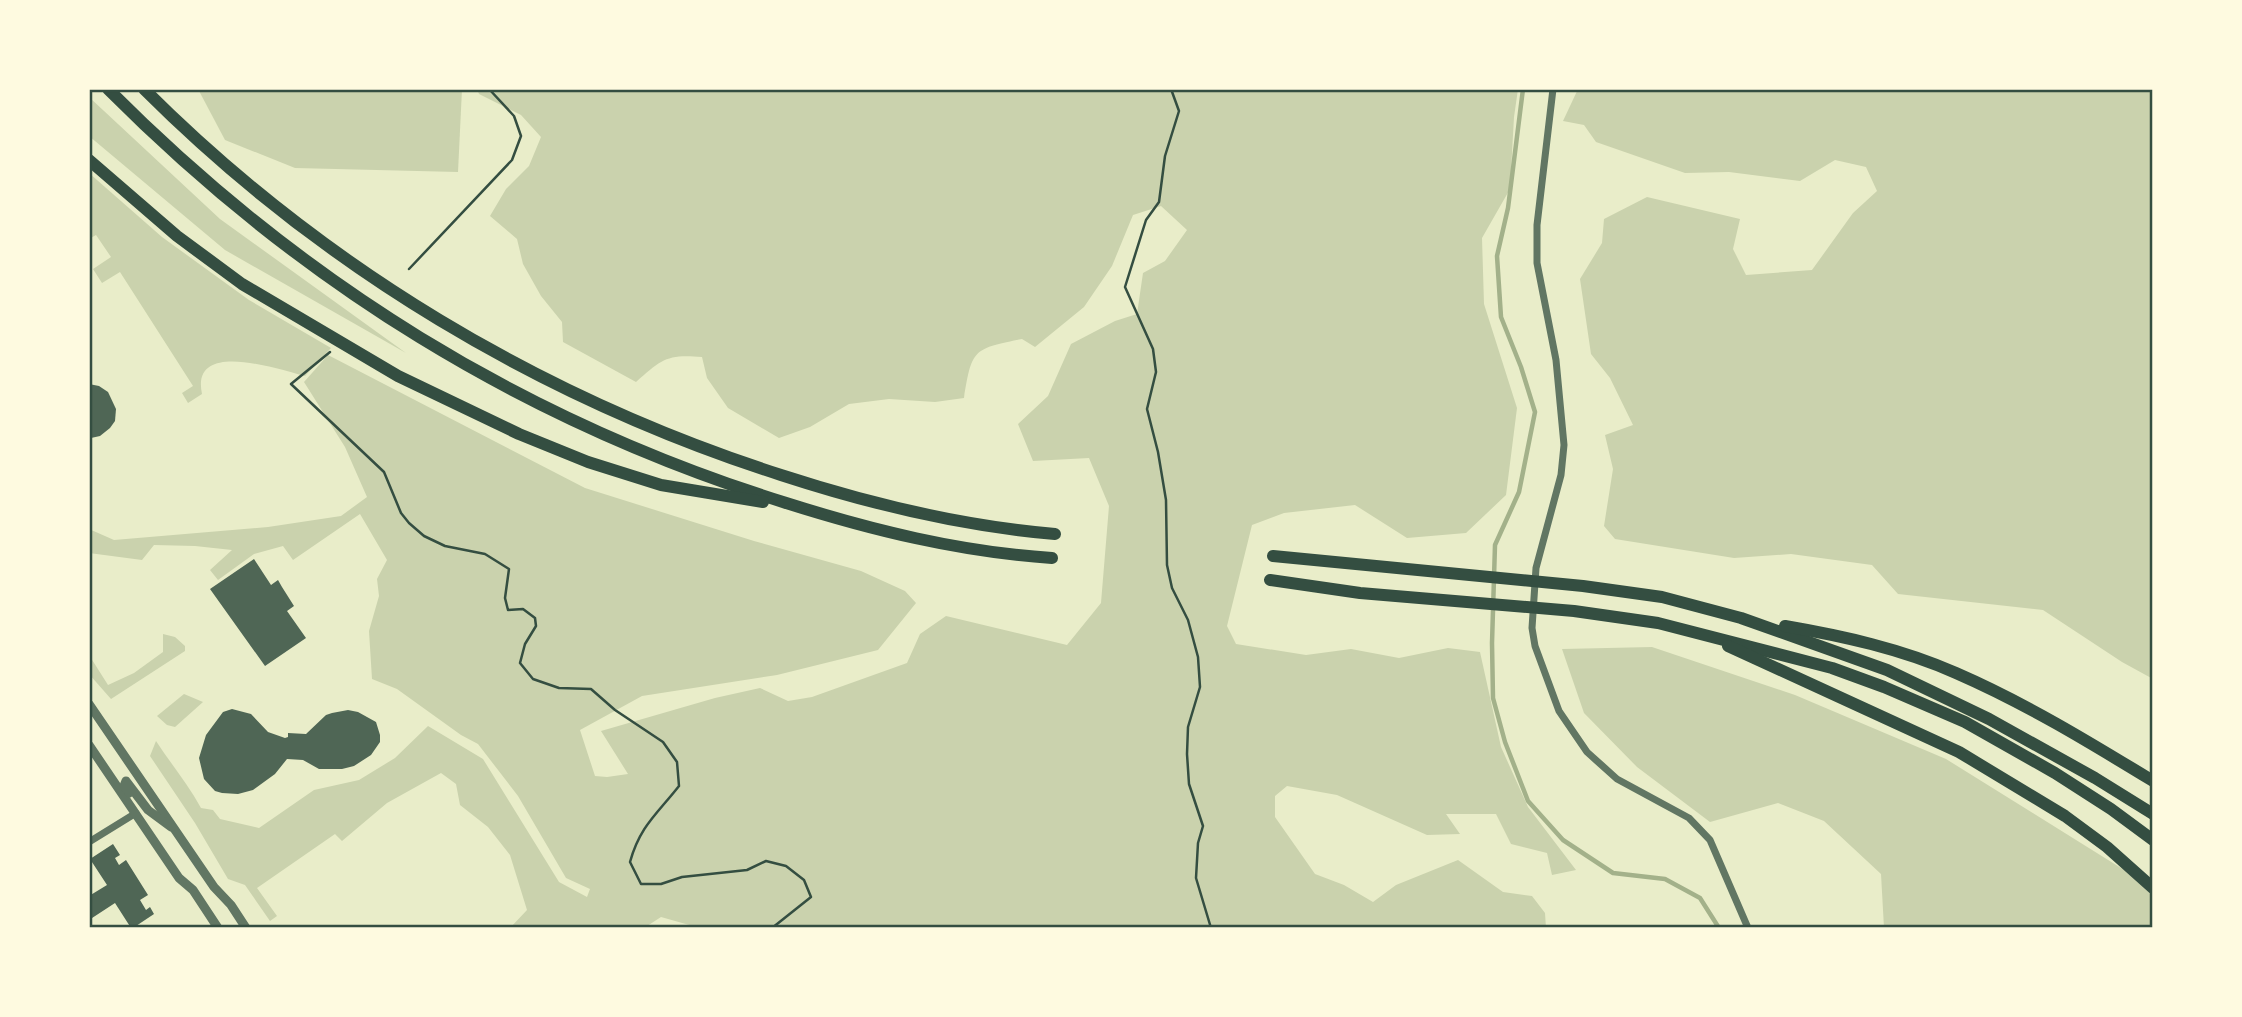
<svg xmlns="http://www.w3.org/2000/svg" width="2242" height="1017" viewBox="0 0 2242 1017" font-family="'Public Sans',sans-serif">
<rect width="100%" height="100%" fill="#e9edc9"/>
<g fill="#cad2ad">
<polygon points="198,89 462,89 458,172 295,168 225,140"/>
<path d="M 477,89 L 1518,89 L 1514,117 L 1510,189 L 1482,238 L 1484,304 L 1517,408 L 1506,495 L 1466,533 L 1407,538 L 1355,505 L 1284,513 L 1252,525 L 1227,626 L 1236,644 L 1306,655 L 1351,649 L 1399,658 L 1448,648 L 1480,652 L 1501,747 L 1528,807 L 1576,870 L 1552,875 L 1547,853 L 1511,844 L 1496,814 L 1446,814 L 1460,834 L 1427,835 L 1337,795 L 1287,786 L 1275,796 L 1275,817 L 1315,874 L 1344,885 L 1373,902 L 1396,885 L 1458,860 L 1503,892 L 1532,896 L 1545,913 L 1546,928 L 700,928 L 661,917 L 644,928 L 510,928 L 527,910 L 510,855 L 488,827 L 460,805 L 456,784 L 441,773 L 387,803 L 342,841 L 335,834 L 257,888 L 277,916 L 270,921 L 245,885 L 228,879 L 195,823 L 150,756 L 156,741 C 171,764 188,784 201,808 L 213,810 L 220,819 L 259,828 L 314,790 L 359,780 L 395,758 L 428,726 L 483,759 L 559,882 L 587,897 L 590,889 L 566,878 L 518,796 L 478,744 L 461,735 L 397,689 L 372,679 L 369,631 L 379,596 L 377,579 L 387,560 L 360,514 L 293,560 L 283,546 L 254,554 L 218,580 L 210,570 L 232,550 L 195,546 L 154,545 L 142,560 L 89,553 L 89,529 L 114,540 L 268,527 L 341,516 L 367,497 L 345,447 L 304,382 L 328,355 L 585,488 L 754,541 L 861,571 L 905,591 L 916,603 L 878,650 L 777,675 L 642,696 L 580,730 L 595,776 L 607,777 L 628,774 L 601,731 L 715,698 L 760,688 L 788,701 L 812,697 L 907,663 L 920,634 L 946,616 L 1067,645 L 1101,603 L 1109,506 L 1089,458 L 1033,461 L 1018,424 L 1048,396 L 1071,344 L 1115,321 L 1137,314 L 1143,273 L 1165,261 L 1187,230 L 1161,206 L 1133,215 L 1112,266 L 1084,307 L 1035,347 L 1022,339 C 973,349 972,349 964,398 L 935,402 L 889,399 L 849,404 L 810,427 L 779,438 L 728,408 L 707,378 L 702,357 C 667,354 662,359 636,382 L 563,342 L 562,322 L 541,296 L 523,264 L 517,239 L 490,216 L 506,189 L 529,166 L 541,137 L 521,115 L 479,94 Z"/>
<polygon points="1578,89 2153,89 2153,679 2122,662 2043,610 1898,594 1872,565 1791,554 1734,558 1615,539 1604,526 1613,469 1605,435 1633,425 1610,378 1591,354 1580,279 1602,243 1604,219 1647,197 1740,219 1733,249 1746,275 1812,270 1853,213 1877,191 1866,167 1835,160 1800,181 1729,172 1685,173 1596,142 1584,125 1563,121"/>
<polygon points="89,97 220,219 406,353 225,250 89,136"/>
<path d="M 89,173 L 162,237 L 249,300 L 331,348 L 305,376 C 280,370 190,338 202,394 L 188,403 L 182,393 L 193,386 L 120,272 L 102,283 L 93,269 L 111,257 L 96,235 L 89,239 Z"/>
<polygon points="163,634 175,637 185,646 185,651 111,699 89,674 89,655 108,685 134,673 163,652"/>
<polygon points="1652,647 1795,695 1946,759 2153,888 2153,928 1884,928 1881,874 1824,821 1778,803 1710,822 1637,767 1584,713 1562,649"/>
<polygon points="184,694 203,702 175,727 167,725 157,716"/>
</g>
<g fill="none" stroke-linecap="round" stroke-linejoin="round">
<polyline stroke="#a3b18a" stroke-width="4.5" points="1523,89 1508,208 1497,256 1501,317 1521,367 1535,412 1519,492 1495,545 1492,643 1493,698 1505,742 1528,801 1563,840 1613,873 1665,879 1700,898 1719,928"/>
</g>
<g fill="#4f6655">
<polygon points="89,384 99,386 108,392 116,409 115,421 110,428 100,436 91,438"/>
<polygon points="254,559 271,585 278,580 282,587 294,606 287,611 306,638 265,666 210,589"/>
<polygon points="232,709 251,714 268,732 285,738 288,737 288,733 306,734 326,715 332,713 348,710 358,712 376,722 380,735 380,742 371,755 354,766 342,769 319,769 303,760 287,759 275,774 253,790 238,794 222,793 215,791 204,779 199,758 206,735 223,712"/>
<polygon points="113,844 120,855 115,858 119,865 126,860 148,895 140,900 146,910 150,907 154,914 133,928 131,928 115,903 89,920 89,896 107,885 90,859"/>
</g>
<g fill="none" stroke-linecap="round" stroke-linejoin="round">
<g stroke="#344e41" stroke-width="2.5">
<polyline points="1171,89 1179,111 1165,156 1159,202 1146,220 1125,287 1153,349 1156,372 1147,409 1158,452 1166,500 1167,565 1172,588 1188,620 1198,657 1200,687 1188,727 1187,754 1189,784 1203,826 1198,843 1196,878 1211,928"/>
<polyline points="409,269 512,160 521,136 514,116 489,89"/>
<path d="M 330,352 L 291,384 L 384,472 L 401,513 L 409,523 L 424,536 L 445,546 L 485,554 L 509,569 L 505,598 L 508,610 L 523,609 L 535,618 L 536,626 L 525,644 L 520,663 L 533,679 L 559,688 L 591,689 L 615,710 L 663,742 L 677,762 L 679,786 C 657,814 640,826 630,862 L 641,884 L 661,884 L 682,877 L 747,870 L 766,861 L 786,866 L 804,880 L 811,897 L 772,928"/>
</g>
<g stroke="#617663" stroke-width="7">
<polyline points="1553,89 1537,225 1537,263 1556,360 1564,445 1561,475 1536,568 1532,628 1535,646 1559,711 1587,752 1617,779 1689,818 1710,840 1748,928"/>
<polyline points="89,842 136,813"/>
</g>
<g stroke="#617663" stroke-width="9">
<polyline points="89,704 214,887 231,905 246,928"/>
<polyline points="89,745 179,878 193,890 218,928"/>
<polyline points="129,793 124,786 126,781 148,810 171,827"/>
</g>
<g stroke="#344e41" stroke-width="12">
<path d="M 108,89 C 301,283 522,420 783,502 C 871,530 960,552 1052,558"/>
<path d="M 144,89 C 322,267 541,398 781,475 C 870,504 961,526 1055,534"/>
<polyline points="89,160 177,236 242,284 398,376 519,434 588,462 661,485 763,502"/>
<polyline points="1273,556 1583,586 1662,597 1741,618 1887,670 1989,719 2095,778 2153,814"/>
<polyline points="1270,580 1360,593 1574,611 1658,623 1832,668 1884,687 1965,722 2055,773 2111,809 2153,840"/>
<path d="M 1785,626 C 1843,636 1902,649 1956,673 C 2025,703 2089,742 2153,781"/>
<polyline points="1728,646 1959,752 2065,816 2107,847 2153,888"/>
</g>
</g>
<rect width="2242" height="1017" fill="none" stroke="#fefae0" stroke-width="182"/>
<rect x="91" y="91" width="2060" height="835" fill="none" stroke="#344e41" stroke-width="2.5"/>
</svg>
